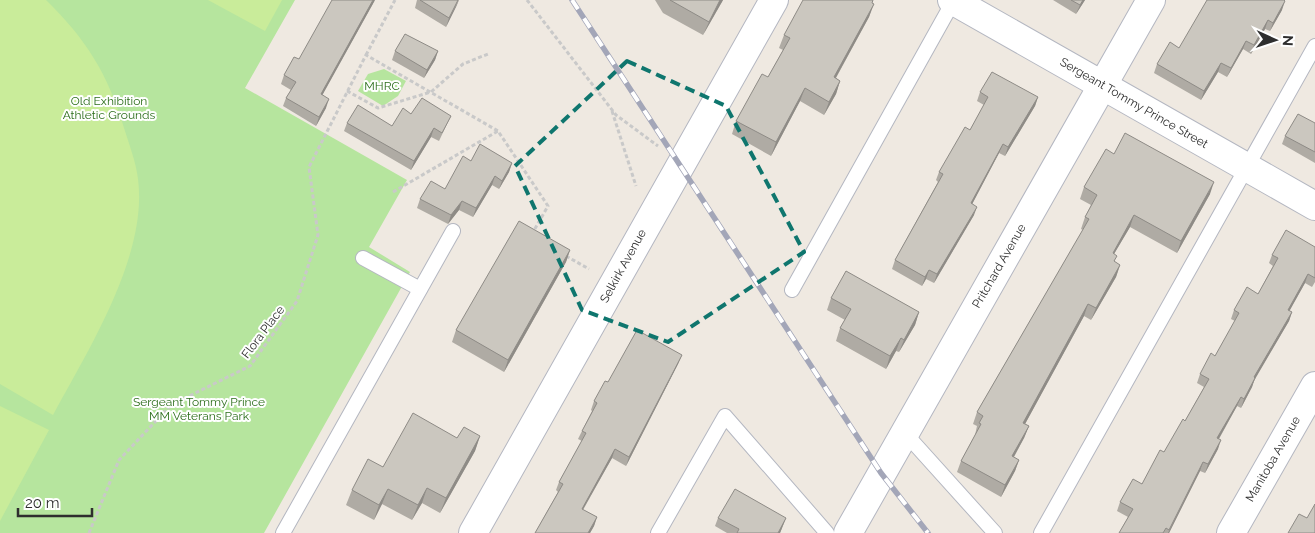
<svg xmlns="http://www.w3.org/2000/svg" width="1315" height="533" viewBox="0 0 1315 533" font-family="Raleway,sans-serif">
<rect width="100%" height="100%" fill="#efe9e1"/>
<g fill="#b6e59e">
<polygon points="0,0 295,0 245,88 407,180 369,247 410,272 264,533 0,533"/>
<polygon points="384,69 406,81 398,96 383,106 358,91 368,74"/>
</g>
<g fill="#c9ec9a">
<path d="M 0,0 L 46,0 C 86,39 108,74 124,128 C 129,144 136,162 138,179 C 148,256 88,350 53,415 L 0,384 Z"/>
<polygon points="208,0 282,0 265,31"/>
<polygon points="0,406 49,430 0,521"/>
</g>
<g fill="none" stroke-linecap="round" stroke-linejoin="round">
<defs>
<g id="lane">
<polyline points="363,258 420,289"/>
<polyline points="792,290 954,0"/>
<polyline points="904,432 995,533"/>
<polyline points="283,533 453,231"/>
<polyline points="658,533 725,416 827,533"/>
<polyline points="1041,533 1315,46"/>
</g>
<g id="street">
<polyline points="952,0 1315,206"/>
<polyline points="848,533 1151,0"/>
<polyline points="1231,533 1315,386"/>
</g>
<polyline id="secondary" points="473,533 774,0"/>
</defs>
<use href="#lane" stroke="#b4b7c1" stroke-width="16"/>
<use href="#street" stroke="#b4b7c1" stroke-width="30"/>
<use href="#secondary" stroke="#b4b7c1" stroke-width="30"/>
<g stroke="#c9c9c9" stroke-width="3" stroke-dasharray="4 2.5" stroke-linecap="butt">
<polyline points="527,0 616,115 658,146"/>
<polyline points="366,55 395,0"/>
<polyline points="347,91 378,108 431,92 463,64 488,54"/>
<polyline points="612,111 636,186"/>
<polyline points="393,192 498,131 548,206 533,232"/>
<polyline points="566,256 589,269"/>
<polyline points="89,533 119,460 171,405 250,366 297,301 318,235 309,167 366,55 498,131"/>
</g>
<use href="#lane" stroke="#fff" stroke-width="14"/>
<use href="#street" stroke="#fff" stroke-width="28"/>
<use href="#secondary" stroke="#fff" stroke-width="28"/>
<defs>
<polyline id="rail" points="572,0 881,473 928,533"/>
</defs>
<use href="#rail" stroke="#a3a6b8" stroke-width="5.5"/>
<use href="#rail" stroke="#fff" stroke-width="4" stroke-dasharray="11" stroke-linecap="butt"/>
</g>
<g fill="#afaba4">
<polygon points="375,0 322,95 326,108 316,126 283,106 286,98 291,90 281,84 284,75 299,59"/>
<polygon points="417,0 459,0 446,27 415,8"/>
<polygon points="655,0 723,0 703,35 663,13"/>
<polygon points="1053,0 1085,0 1076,14"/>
<polygon points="873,4 869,17 836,78 840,81 836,94 824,115 800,101 771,156 732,134 736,121 768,77 783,50 779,48 784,35"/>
<polygon points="1282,10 1270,31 1265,29 1251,54 1243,49 1227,77 1218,72 1201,100 1154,73 1157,64"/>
<polygon points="395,51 438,51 435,60 424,78 392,60"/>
<polygon points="980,92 1038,97 1035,106 1005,156 999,153 972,204 974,215 934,283 926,279 922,286 892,269 895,260 938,182 936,180 939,172 970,130 984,105 977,101"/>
<polygon points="411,114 451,116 447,124 439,141 431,137 411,170 344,131 347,123 392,126"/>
<polygon points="1315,123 1315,163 1282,144 1285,136"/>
<polygon points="1114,154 1210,194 1177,253 1130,227 1114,254 1115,262 1120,265 1116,277 1091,320 1084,316 1025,424 1029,426 1024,438 1014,457 1019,460 1015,471 1001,497 957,472 961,461 975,435 977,426 973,424 977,412 1083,230 1081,229 1085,217 1091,205 1080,199 1084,187"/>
<polygon points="471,161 512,163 509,172 499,189 492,185 473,217 459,210 448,224 417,208 420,199 445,189"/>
<polygon points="1315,247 1315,282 1312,287 1305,283 1289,311 1292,312 1289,321 1255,378 1252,387 1241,408 1237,406 1219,439 1218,449 1205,473 1200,471 1169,533 1119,533 1128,517 1117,511 1120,502 1142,484 1185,421 1204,387 1197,383 1200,374 1215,356 1235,321 1231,319 1234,310 1258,294 1273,266 1269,263 1272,255"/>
<polygon points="570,250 566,262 504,372 452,342 456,330"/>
<polygon points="831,298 919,312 915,325 899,352 896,351 886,369 836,341 840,328 845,320 827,310"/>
<polygon points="682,355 678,364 626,466 612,458 583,510 597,517 594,526 590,533 535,533 558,492 556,490 559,482 582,441 578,439 592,411 591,410 594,401 608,382"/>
<polygon points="480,436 475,451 440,513 422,503 412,520 382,504 374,520 346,505 352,490 383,467 457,438"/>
<polygon points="718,518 786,518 780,533 727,533 715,526"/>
</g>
<g fill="#8e8b86">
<polygon points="373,0 375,0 318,103 321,94"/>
<polygon points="459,0 456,7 446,27 449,18"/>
<polygon points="720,0 723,0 703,35 709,22"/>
<polygon points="1083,0 1085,0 1076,14 1080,5"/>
<polygon points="1285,1 1282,10 1270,31 1273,23"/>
<polygon points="874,4 869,17 829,90 834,77"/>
<polygon points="1268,20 1265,29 1251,54 1254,45"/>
<polygon points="1246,41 1243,49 1227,77 1231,68"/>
<polygon points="438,51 435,60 424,78 427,70"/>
<polygon points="1221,63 1218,72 1201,100 1204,91"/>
<polygon points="840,81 836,94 824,115 829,102"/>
<polygon points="805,88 800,101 771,156 776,142"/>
<polygon points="1038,97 1035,106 1005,156 1008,147"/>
<polygon points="329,99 326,108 316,126 319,117"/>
<polygon points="434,128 431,137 411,170 414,161"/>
<polygon points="1003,144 999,153 968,212 971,203"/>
<polygon points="512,163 509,172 499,189 502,181"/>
<polygon points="495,176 492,185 473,217 476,208"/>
<polygon points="1214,182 1210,194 1177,253 1181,241"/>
<polygon points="462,201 459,210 448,224 451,215"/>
<polygon points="977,207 974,215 934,283 937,274"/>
<polygon points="1134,215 1130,227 1108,264 1113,253"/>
<polygon points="570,250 566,262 504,372 508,360"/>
<polygon points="1120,265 1116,277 1091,320 1096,308"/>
<polygon points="929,270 926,279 922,286 925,277"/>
<polygon points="1308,274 1305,283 1285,319 1288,310"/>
<polygon points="1088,304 1084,316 1019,435 1023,423"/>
<polygon points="919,312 915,325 899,352 904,340"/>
<polygon points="1292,312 1289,321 1251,386 1254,377"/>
<polygon points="901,338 896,351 886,369 890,356"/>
<polygon points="682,355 678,364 626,466 629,457"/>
<polygon points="1255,378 1252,387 1241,408 1244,399"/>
<polygon points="1241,397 1237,406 1214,447 1217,438"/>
<polygon points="1029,426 1024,438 1008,467 1012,456"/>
<polygon points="480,436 475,451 440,513 446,498"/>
<polygon points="1221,440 1218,449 1205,473 1208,464"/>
<polygon points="615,449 612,458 578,518 582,509"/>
<polygon points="1019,460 1015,471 1001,497 1005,485"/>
<polygon points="1203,462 1200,471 1169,533 1168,533"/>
<polygon points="427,488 422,503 412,520 418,505"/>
<polygon points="388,489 382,504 374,520 379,505"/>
<polygon points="597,517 594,526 590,533 588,533"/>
<polygon points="786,518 780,533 778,533"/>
</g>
<g fill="#cbc7bf" stroke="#8e8b86">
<polygon points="332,0 373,0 321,94 329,99 319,117 286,98 296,82 284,75 294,57 299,59"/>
<polygon points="420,0 458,0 449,18"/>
<polygon points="670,0 720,0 709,22"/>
<polygon points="803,0 873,0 872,3 874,4 834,77 840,81 829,102 805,88 776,142 736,121 762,74 768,77 790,38 784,35"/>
<polygon points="1071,0 1083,0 1080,5"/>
<polygon points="1207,0 1284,0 1285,1 1273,23 1268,20 1254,45 1246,41 1231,68 1221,63 1204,91 1157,64 1170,42 1179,48"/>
<polygon points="405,34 438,51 427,70 395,51"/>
<polygon points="992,72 1038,97 1008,147 1003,144 971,203 977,207 937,274 929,270 925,277 895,260 943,174 939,172 965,127 970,130 988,97 980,92"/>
<polygon points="422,98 451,116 442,133 434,128 414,161 347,123 358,105 392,126 403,108 411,114"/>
<polygon points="1298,114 1315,123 1315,152 1285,136"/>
<polygon points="1125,133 1214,182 1181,241 1134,215 1113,253 1117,256 1114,261 1120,265 1096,308 1088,304 1023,423 1029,426 1012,456 1019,460 1005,485 961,461 981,424 979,423 983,416 977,412 1089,219 1085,217 1097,195 1084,187 1106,149 1114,154"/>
<polygon points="480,144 512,163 502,181 495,176 476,208 462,201 451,215 420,199 431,181 445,189 463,156 471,161"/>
<polygon points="519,221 570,250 508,360 456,330"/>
<polygon points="1286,230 1315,247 1315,278 1308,274 1288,310 1292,312 1254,377 1255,378 1244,399 1241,397 1217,438 1221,440 1208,464 1203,462 1169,530 1166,528 1163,533 1119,533 1133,509 1120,502 1133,479 1142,484 1160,450 1164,452 1183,419 1185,421 1209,379 1200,374 1211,353 1215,356 1239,313 1234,310 1247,287 1258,294 1278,258 1272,255"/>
<polygon points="846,271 919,312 904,340 901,338 890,356 840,328 851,309 831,298"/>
<polygon points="637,330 682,355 629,457 615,449 582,509 597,517 588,533 535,533 563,484 559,482 586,433 582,431 597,403 594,401 605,381 608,382"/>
<polygon points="413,413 457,438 464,427 480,436 446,498 427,488 418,505 388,489 379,505 352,490 368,459 383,467"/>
<polygon points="735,489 786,518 778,533 737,533 739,529 718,518"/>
<polygon points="1315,504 1315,533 1288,533 1299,514 1307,518"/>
</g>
<path fill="none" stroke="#0f766e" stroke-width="4" stroke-dasharray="10 6" stroke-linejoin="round" d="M 627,61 L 726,106 L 804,252 L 668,342 L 582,310 L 515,166 Z"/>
<g text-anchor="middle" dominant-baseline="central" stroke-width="4" stroke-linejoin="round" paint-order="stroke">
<g font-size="12" fill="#2c6e1b" stroke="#fff">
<text x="382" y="86">MHRC</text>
<text x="109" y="101">Old Exhibition<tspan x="109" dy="14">Athletic Grounds</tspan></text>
<text x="199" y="402">Sergeant Tommy Prince<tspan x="199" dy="14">MM Veterans Park</tspan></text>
</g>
<g font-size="12" fill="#2e2e2e" stroke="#fff">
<text transform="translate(1134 103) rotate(30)">Sergeant Tommy Prince Street</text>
<text transform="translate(623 266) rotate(-61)">Selkirk Avenue</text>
<text transform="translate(999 266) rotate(-60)">Pritchard Avenue</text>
<text transform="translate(263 332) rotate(-53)">Flora Place</text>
<text transform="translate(1273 459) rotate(-60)">Manitoba Avenue</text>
</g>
</g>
<g transform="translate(1275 40) rotate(93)" stroke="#ffffff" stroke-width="4" paint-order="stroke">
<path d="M0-4L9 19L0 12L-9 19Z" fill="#2e2e2e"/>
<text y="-8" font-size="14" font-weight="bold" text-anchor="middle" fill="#2e2e2e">N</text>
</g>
<path d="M18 508v8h74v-8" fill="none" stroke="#2e2e2e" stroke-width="2.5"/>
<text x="25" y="508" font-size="15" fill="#2e2e2e" stroke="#ffffff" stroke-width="4" paint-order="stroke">20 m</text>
</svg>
